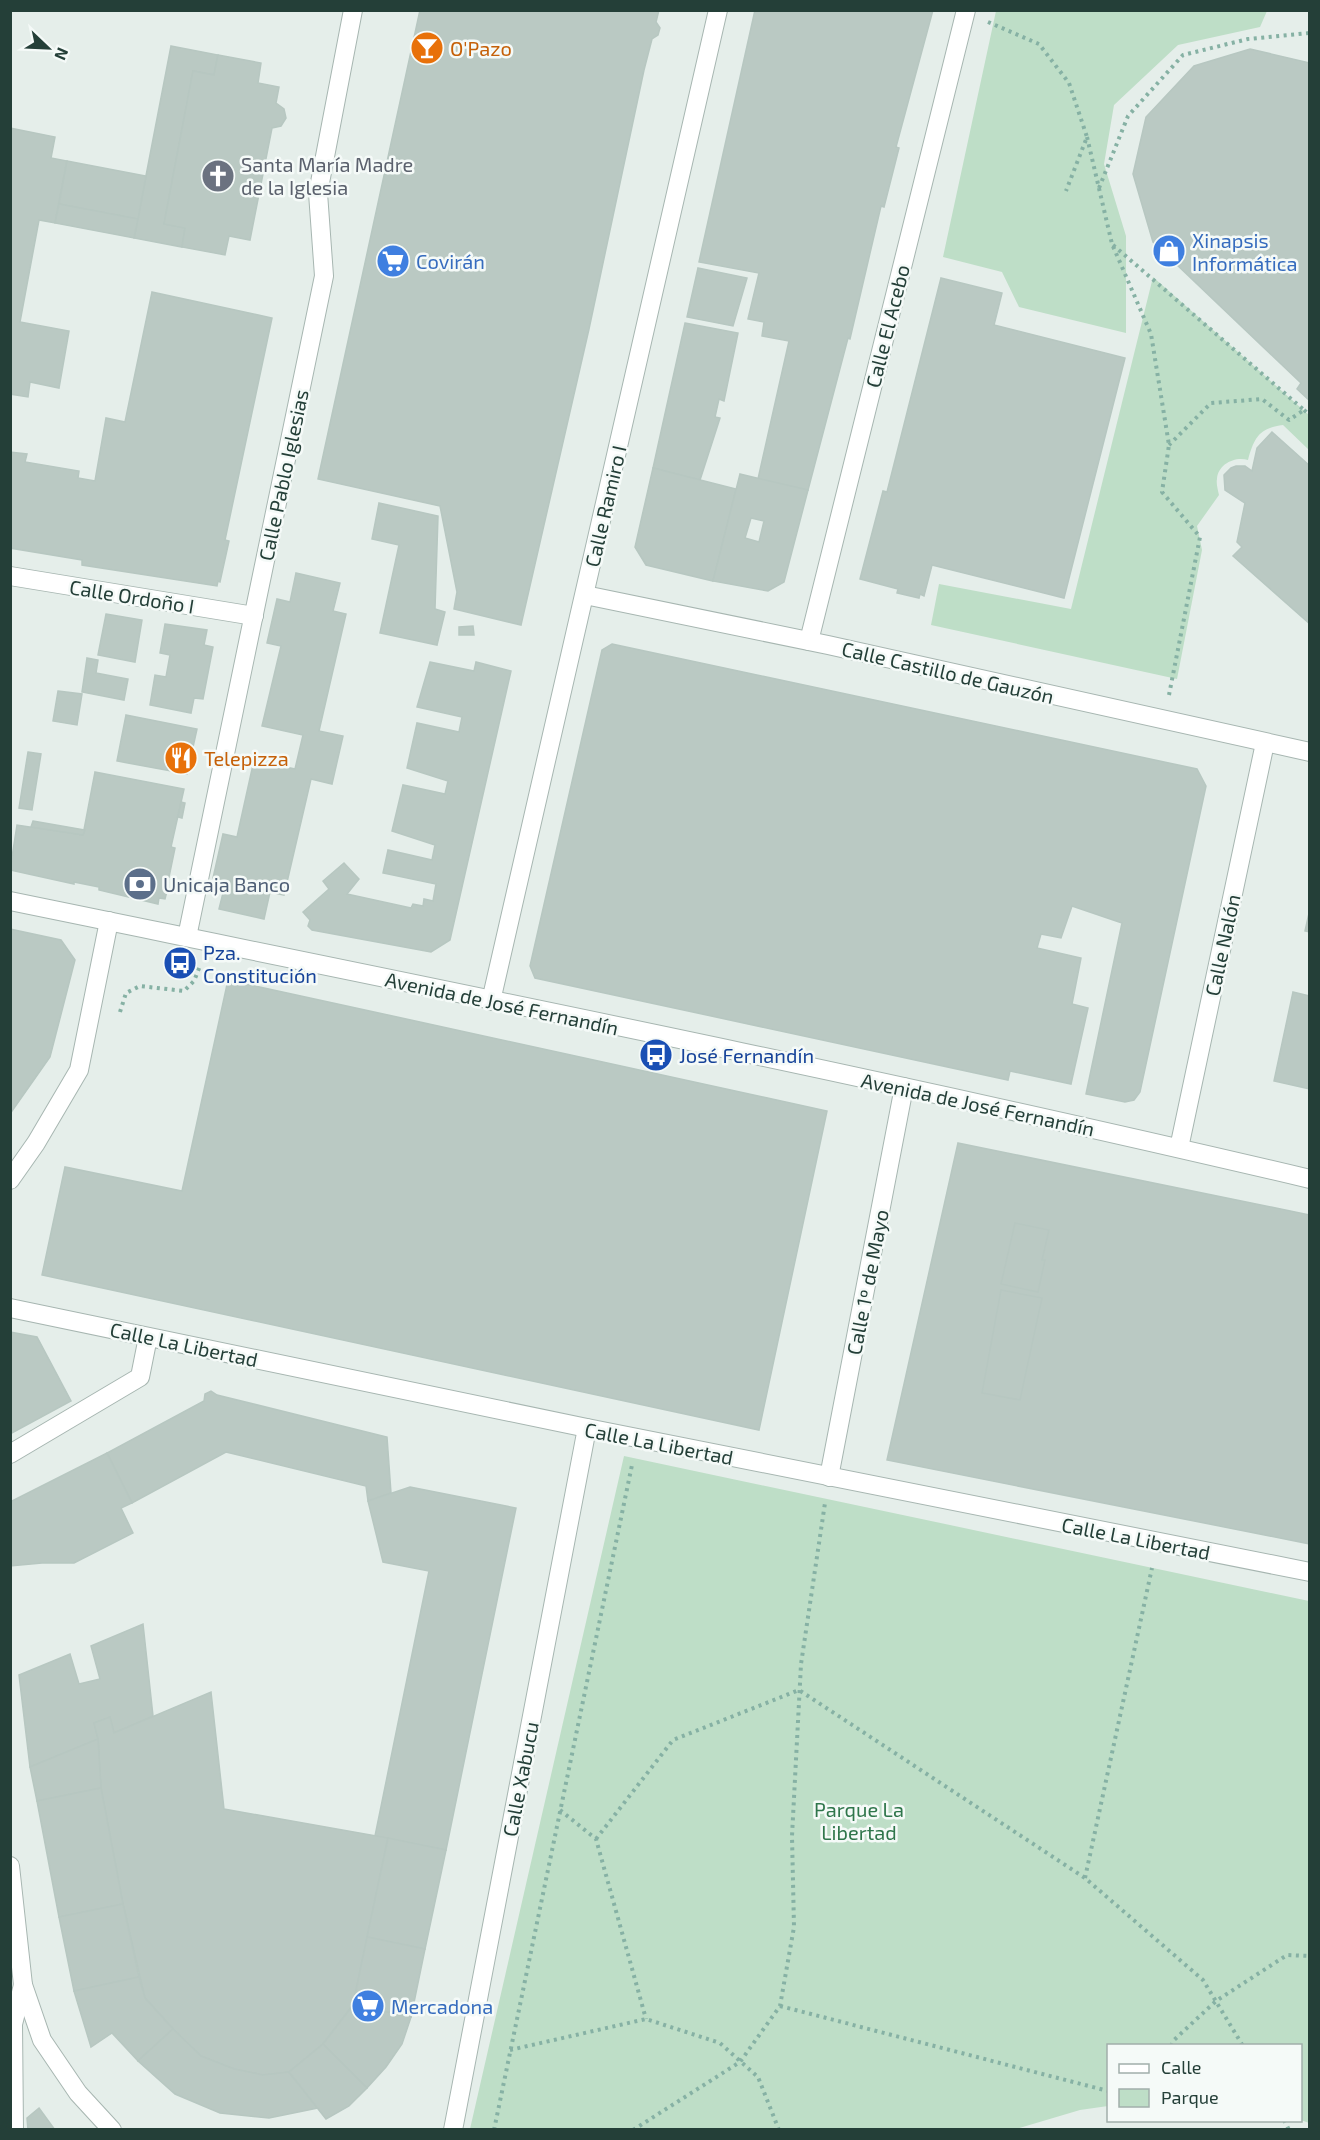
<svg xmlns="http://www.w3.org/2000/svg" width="1320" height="2140" viewBox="0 0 1320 2140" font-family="'Exo 2',sans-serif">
<rect width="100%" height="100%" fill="#e5eeea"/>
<g fill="#bedec7">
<polygon points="996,11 1267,11 1260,27 1178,45 1114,105 1104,164 1126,236 1126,333 1019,307 1002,272 943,257"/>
<path d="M 1153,277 L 1309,415 L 1309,450 L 1283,425 C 1259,428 1254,438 1248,460 C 1235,456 1218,464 1217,479 C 1216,484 1218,490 1219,495 L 1197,526 L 1202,550 L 1177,679 L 931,625 L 939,584 L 1071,609 Z"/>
<polygon points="624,1456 1309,1601 1309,2123 1301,2120 1300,2046 1108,2046 1108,2106 1080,2110 1016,2129 470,2129"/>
</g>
<g fill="#bac9c3" stroke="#b7c7c1" stroke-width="1.5" fill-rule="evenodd">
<polygon points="420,10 659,10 656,22 660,28 658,35 652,39 644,70 589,329 521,625 454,609 457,592 440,506 318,479"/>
<polygon points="755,10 933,10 896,147 899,148 884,207 881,206 850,339 848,338 808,490 758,479 789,341 762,336 764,322 748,319 759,273 699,262"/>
<polygon points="171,46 218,55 214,75 193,71 164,224 185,228 182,247 134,238"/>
<polygon points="1250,49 1310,63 1310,401 1297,389 1301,383 1153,242 1133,174 1146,117 1194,66"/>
<polygon points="218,55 261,63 258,83 279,87 276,103 284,109 286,118 281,126 272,128 250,240 229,236 225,255 182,247 185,228 164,224 193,71 214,75"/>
<polygon points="10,128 55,137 51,158 67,161 55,223 39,220 20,322 69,331 59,388 30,382 28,397 10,394"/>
<polygon points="67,161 146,176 138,219 59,204"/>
<polygon points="59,204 138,219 134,238 55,223"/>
<polygon points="698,268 747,278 733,326 687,317"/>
<polygon points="941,278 1002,293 994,325 1125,358 1064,598 932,565 924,596 920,594 919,598 897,593 898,589 860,579 883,491 887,492"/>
<polygon points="152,292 272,318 225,540 229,541 220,582 218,581 217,586 82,565 82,560 10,548 10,452 27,454 25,462 79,471 78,478 95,481 106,418 125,422"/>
<polygon points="685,323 738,333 724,401 719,399 715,417 720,418 700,480 653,468"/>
<polygon points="1272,432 1310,466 1310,624 1233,556 1242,547 1237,542 1245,503 1225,490 1224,475 1231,468 1236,466 1245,466 1252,471 1257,448"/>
<polygon points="653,468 736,489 713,581 646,565 635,547"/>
<path d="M 740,474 L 808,490 L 784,582 L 768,591 L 713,581 ZM 751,518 L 764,521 L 759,542 L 745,538 Z"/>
<polygon points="379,503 438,516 435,609 445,612 437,645 380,633 399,545 372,539"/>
<polygon points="296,573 340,583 333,611 346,614 319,731 343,736 332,784 311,779 284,895 270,892 264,919 219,909 226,881 213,878 223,834 237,837 254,760 295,769 303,735 262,726 281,646 267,643 277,599 290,602"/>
<polygon points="106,614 142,620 135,662 98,655"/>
<polygon points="165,624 207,630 204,645 213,647 203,699 194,698 191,713 150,705 155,675 166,677 170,655 160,653"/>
<polygon points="473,626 474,635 459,635 459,627"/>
<polygon points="612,644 1197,769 1206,786 1140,1092 1134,1100 1125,1102 1086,1094 1122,923 1072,906 1061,938 1041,934 1037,948 1081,958 1072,1004 1088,1008 1071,1084 1010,1071 1008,1080 535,978 530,966 602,650"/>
<polygon points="87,658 98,660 96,673 128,679 124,700 82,692"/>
<polygon points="430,662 474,671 476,662 511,671 450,940 431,952 312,930 308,926 310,920 303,912 329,889 323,881 344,863 359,879 347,894 411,908 413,904 423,906 424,899 433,901 436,884 383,873 388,850 432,860 435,845 392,831 403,785 445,794 448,781 407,768 417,723 459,732 462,717 417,707"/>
<polygon points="58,691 82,694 77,725 53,721"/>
<polygon points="126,715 197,729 187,774 117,761"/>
<polygon points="28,752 41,754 32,810 19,808"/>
<polygon points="95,772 184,789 171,847 175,848 169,877 165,876 163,886 168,887 165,899 159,898 158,904 99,890 99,887 74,882 74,884 10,870 17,825 83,835"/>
<polygon points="181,802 185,803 182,818 178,817"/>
<polygon points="33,821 85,830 83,835 31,827"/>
<polygon points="1310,909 1310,932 1305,931"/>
<polygon points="10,929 61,940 75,960 50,1057 10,1114"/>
<polygon points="228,980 827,1111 759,1430 42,1275 65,1167 182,1191"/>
<polygon points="1293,992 1310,996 1310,1089 1274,1081"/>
<polygon points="958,1143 1310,1215 1310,1544 887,1460"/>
<polygon points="1015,1223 1049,1230 1042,1260 1045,1260 1038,1292 1001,1284"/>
<polygon points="1001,1290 1042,1298 1020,1400 982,1393"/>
<polygon points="10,1332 37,1337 71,1401 10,1434"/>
<polygon points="211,1391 217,1395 387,1437 391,1493 368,1501 366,1486 226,1452 132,1503 107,1453 204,1401 205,1394"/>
<polygon points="107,1453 132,1503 121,1508 133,1533 74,1563 42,1563 10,1566 10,1502"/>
<polygon points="410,1487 516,1508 446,1850 375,1836 429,1571 383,1562 368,1501"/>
<polygon points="143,1624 153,1716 114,1733 110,1717 94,1723 98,1739 30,1767 19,1675 70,1654 79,1684 100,1679 91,1646"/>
<polygon points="211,1692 224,1809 388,1838 353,2005 323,2044 289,2072 263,2075 234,2069 201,2056 173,2029 145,1998 123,1904 101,1788 98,1739 94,1723 110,1717 114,1733"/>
<polygon points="98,1739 101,1788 37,1801 30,1767"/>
<polygon points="101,1788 123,1904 59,1917 37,1801"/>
<polygon points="388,1838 446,1850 425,1949 367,1937"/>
<polygon points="123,1904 139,1977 74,1991 59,1917"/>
<polygon points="367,1937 425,1949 411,2017 353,2005"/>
<polygon points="139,1977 145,1998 173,2029 138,2061 112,2033 91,2047 74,1991"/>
<polygon points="353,2005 411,2017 402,2044 386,2067 367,2088 323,2044"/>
<polygon points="173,2029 201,2056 234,2069 263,2075 289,2072 318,2108 269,2118 220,2113 175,2094 138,2061"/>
<polygon points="323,2044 367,2088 349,2106 326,2119 289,2072"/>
<polygon points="39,2108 55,2130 28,2130 27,2118"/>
</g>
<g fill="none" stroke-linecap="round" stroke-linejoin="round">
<defs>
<g id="minor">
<polyline points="10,576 254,616"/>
<polyline points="585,595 828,645 1310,752"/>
<polyline points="809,641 966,10"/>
<path d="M 10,901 C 444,990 879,1077 1310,1179"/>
<polyline points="187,937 324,276 318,193 353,10"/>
<polyline points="491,1001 718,10"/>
<polyline points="1179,1148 1265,743"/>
<polyline points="10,1180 36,1143 79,1070 109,921"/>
<polyline points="10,1308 587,1428 1310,1572"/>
<polyline points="10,1454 140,1377 148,1337"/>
<polyline points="829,1477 904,1087"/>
<polyline points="10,1866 23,1985 42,2040 78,2093 112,2130"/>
<polyline points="14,2130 13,2024 23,1985"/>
<polyline points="453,2130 587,1428"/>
</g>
</defs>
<use href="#minor" stroke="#a7b6b1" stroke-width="20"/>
<g stroke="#86b1a4" stroke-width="4" stroke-dasharray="3 4.5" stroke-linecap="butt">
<polyline points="988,22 1039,44 1069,83 1087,137 1066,191"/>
<polyline points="1087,137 1112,244 1151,334 1169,445 1162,492 1200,537 1169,695"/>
<polyline points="1099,188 1128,116 1183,55 1248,39 1310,33"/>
<polyline points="1113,245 1304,410 1289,420 1262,399 1211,403 1169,445"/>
<polyline points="1304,410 1310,415"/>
<polyline points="120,1012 126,993 140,986 184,991 194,981 200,966"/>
<polyline points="560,1810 596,1839 646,2019"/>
<polyline points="596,1839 673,1740 799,1690 1085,1878 1203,1980 1243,2046"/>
<polyline points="1085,1878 1152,1568"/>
<polyline points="780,2006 1108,2091"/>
<polyline points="1171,2046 1174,2040 1216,2001 1287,1955 1310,1956"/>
<polyline points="510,2050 646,2019 720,2043 758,2077 779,2130"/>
<polyline points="1284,2120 1289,2130"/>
<polyline points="494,2130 632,1465"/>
<polyline points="633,2130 740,2062 780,2006 794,1927 792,1836 801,1664 825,1503"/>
</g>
<use href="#minor" stroke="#fff" stroke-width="18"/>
</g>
<defs>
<symbol id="bar-disc" viewBox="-11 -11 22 22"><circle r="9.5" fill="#e8710a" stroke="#f5faf8"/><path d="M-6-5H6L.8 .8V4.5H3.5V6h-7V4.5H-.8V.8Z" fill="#fff"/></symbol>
<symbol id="church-disc" viewBox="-11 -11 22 22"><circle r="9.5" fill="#6b7280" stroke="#f5faf8"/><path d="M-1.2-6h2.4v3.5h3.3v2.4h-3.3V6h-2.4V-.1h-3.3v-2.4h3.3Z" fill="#fff"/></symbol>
<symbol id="shop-disc" viewBox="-11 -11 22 22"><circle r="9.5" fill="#3f7fe0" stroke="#f5faf8"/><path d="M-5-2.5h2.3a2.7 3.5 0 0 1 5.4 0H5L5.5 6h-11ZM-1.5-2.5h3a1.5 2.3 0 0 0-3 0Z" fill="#fff"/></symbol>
<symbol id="supermarket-disc" viewBox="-11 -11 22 22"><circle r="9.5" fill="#3f7fe0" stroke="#f5faf8"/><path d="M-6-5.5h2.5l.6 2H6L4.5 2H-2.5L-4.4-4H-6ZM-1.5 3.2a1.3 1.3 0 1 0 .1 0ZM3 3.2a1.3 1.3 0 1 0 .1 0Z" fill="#fff"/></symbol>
<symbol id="restaurant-disc" viewBox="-11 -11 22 22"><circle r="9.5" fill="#e8710a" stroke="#f5faf8"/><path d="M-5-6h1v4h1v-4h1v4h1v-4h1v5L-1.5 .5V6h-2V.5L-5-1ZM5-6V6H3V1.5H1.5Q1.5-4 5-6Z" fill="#fff"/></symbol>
<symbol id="bank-disc" viewBox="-11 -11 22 22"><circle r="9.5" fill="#5c6f8a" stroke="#f5faf8"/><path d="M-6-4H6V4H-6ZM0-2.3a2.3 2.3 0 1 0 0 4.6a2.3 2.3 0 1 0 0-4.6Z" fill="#fff"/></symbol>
<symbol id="bus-disc" viewBox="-11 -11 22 22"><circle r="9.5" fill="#1a4fb4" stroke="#f5faf8"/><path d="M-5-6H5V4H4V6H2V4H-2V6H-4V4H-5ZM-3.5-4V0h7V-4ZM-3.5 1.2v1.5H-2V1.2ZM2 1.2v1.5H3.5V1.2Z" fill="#fff"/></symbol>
</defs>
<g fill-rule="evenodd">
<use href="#bar-disc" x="408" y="29" width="38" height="38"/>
<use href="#church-disc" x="199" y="157" width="38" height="38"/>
<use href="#shop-disc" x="1150" y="232" width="38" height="38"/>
<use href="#supermarket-disc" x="374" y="242" width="38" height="38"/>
<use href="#restaurant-disc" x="162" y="739" width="38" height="38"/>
<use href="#bank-disc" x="121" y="865" width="38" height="38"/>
<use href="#bus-disc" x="161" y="944" width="38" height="38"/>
<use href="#bus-disc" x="637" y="1036" width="38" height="38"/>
<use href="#supermarket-disc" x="349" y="1987" width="38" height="38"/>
</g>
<g text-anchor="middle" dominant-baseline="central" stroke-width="5" stroke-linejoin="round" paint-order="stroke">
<g font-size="20" fill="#c56008" stroke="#f5faf8" text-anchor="start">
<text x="450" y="48">O'Pazo</text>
<text x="204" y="758">Telepizza</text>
</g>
<g font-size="20" fill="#5b616d" stroke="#f5faf8" text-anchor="start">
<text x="241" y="164">Santa María Madre<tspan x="241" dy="23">de la Iglesia</tspan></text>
</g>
<g font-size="20" fill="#366cbe" stroke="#f5faf8" text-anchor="start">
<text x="1192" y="240">Xinapsis<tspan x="1192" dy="23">Informática</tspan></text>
<text x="416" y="261">Covirán</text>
<text x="391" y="2006">Mercadona</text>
</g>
<g font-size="20" fill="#243f38" stroke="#f5faf8">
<text transform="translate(887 326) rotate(-76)">Calle El Acebo</text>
<text transform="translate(283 475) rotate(-78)">Calle Pablo Iglesias</text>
<text transform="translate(605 506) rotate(-77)">Calle Ramiro I</text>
<text transform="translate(132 596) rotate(9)">Calle Ordoño I</text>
<text transform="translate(948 672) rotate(13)">Calle Castillo de Gauzón</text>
<text transform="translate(1222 945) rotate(-78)">Calle Nalón</text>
<text transform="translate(502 1003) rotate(12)">Avenida de José Fernandín</text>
<text transform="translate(978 1104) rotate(12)">Avenida de José Fernandín</text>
<text transform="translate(867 1282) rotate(-79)">Calle 1º de Mayo</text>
<text transform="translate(184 1344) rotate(12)">Calle La Libertad</text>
<text transform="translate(659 1443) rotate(11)">Calle La Libertad</text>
<text transform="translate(1136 1538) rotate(11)">Calle La Libertad</text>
<text transform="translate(520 1779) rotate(-79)">Calle Xabucu</text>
</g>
<g font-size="20" fill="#4e5e75" stroke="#f5faf8" text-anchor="start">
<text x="163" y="884">Unicaja Banco</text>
</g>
<g font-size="20" fill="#164399" stroke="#f5faf8" text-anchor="start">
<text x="203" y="952">Pza.<tspan x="203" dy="23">Constitución</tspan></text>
<text x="679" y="1055">José Fernandín</text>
</g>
<g font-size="20" fill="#2f764b" stroke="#f5faf8">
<text x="859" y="1809">Parque La<tspan x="859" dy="23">Libertad</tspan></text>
</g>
</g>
<rect width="1320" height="2140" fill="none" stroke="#243f38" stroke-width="24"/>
<rect x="1107" y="2044" width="195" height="78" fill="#f5faf8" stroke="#a1afab" stroke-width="1.5"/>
<rect x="1119" y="2064" width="30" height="9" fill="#ffffff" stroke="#a1afab" stroke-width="1.5"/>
<text x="1161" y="2074" font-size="18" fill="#243f38">Calle</text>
<rect x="1119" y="2089" width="30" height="18" fill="#bedec7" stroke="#a1afab" stroke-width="1.5"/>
<text x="1161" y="2104" font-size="18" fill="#243f38">Parque</text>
<g transform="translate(48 48) rotate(113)" stroke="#f5faf8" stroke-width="4.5" paint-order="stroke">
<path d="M0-4.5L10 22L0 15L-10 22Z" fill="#243f38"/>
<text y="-9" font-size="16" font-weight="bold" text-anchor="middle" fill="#243f38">N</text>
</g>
</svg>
